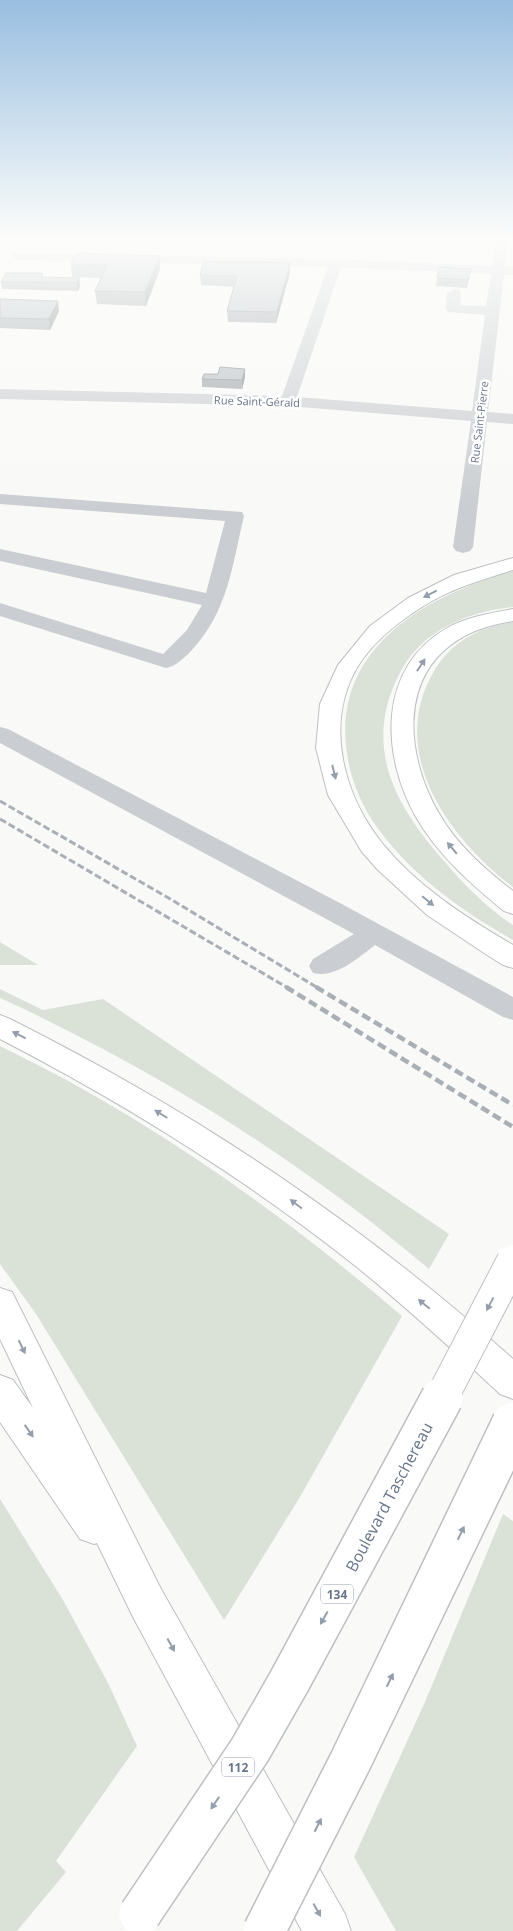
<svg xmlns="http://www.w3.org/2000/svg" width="513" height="1931" viewBox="0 0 513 1931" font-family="'Open Sans',sans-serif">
<rect width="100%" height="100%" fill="#f9faf7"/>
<g fill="#dae2d8">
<path d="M 513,571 L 513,607 C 469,612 425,629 402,669 C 361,743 393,803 444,861 C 464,885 487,908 513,925 L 513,940 C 463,912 414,877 379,830 C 361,806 349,777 346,746 C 336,645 429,595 513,571 Z"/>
<path d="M 513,622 L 513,887 C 449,839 387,753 433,673 C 450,642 479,627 513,622 Z"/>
<polygon points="0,942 38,965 0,965"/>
<path d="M 0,989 L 43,1010 L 103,999 L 449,1234 L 429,1269 C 327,1183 217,1109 99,1047 C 66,1030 34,1013 0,998 Z"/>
<path d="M 0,1046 C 146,1116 279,1211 402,1316 L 300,1497 L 224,1620 L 36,1314 L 0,1264 Z"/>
<polygon points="0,1499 63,1600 108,1683 137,1746 56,1861 66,1872 17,1931 0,1931"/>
<polygon points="503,1514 513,1521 513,1931 396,1931 354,1857 425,1702"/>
</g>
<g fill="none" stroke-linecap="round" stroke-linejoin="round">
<defs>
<g id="highway">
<path d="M 513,558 L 513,570 C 482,580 449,589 422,607 C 398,622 373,642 358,666 C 324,723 343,794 382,843 C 417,886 465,917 513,945 L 513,968 L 503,965 L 484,953 L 427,915 L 377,869 L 362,852 L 328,795 L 316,748 L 320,704 L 338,665 L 370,626 L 408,598 L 454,575 Z"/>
<path d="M 513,609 L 513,621 C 496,624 478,628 463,637 C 396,674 406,759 440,815 C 457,845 486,870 513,891 L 513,914 L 504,911 C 471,884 437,854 416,817 C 381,755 377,668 447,628 C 467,617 491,613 513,609 Z"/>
<path d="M 0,1015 L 10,1019 C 197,1113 357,1220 513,1359 L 513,1399 L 500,1394 C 452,1349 404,1305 353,1264 C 243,1177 124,1103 0,1039 Z"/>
<polygon points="0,1288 12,1292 161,1589 345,1914 351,1931 302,1931 133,1617 97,1543 94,1544 80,1539 0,1422 0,1375 13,1380 33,1408 0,1339"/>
</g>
</defs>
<use href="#highway" stroke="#bcbfc3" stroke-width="2"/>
<g fill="#cacdd1" fill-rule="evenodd">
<path d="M 496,238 L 508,238 L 505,267 L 513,267 L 513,275 L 504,275 L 488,412 L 513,414 L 513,424 L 487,422 L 473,547 L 470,551 L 463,553 L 456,551 L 453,547 L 471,421 L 288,406 L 0,399 L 0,389 L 282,396 L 328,267 L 18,260 L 11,256 L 13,253 L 336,259 L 492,266 ZM 341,267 L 491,274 L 486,306 L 460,305 L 461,293 L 459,290 L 454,289 L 447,293 L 446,309 L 448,312 L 485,315 L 472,411 L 297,397 Z"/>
<path d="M 0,494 L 242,512 L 244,516 C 232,566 228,612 191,651 C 183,659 176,666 166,668 L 0,616 L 0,603 L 163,654 L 187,630 L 202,605 L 0,561 L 0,549 L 206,593 L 225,521 L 0,504 Z"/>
<path d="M 0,727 L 8,729 L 338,902 L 513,997 L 513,1020 L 503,1017 L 375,945 C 358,958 335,979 313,973 L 309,966 L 313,959 L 354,934 L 0,743 Z"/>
</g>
<use href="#highway" fill="#fff" fill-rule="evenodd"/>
<g stroke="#a9afb6" stroke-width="3" stroke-dasharray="7 3" stroke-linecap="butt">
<polyline points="0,801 172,900 318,988"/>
<polyline points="0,819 288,988"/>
</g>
<g stroke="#a9afb6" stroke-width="4.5" stroke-dasharray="9 4.5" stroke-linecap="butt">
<polyline points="286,987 513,1127"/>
<polyline points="316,987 513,1105"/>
</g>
<defs>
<polyline id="highway-bridge-far1" points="441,1399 513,1261"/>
<g id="highway-bridge">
<polyline points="140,1914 250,1750 290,1680 442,1398"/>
<polyline points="264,1931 350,1762 513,1423"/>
</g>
</defs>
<use href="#highway-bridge-far1" stroke="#bcbfc3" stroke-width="34" stroke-linecap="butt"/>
<use href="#highway-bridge" stroke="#bcbfc3" stroke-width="44" stroke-linecap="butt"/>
<use href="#highway-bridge-far1" stroke="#fff" stroke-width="32"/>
<use href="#highway-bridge" stroke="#fff" stroke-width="41"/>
</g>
<g fill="#999fa6">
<polygon points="77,253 160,269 146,306 97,304 95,291 101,278 72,277 71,264"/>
<polygon points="290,263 290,273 276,323 228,322 227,311 234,287 201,285 200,275"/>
<polygon points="470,277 467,288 436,286 437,278"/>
<polygon points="79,278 80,286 78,291 2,289 1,282"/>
<polygon points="0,299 59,311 50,330 0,328"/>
<polygon points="245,369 245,377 242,389 202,387 202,379 218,374"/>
</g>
<g fill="#7d8287">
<polygon points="160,256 160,269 146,306 145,292"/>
<polygon points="290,263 290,273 276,323 277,312"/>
<polygon points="79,278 80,286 78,291 77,283"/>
<polygon points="58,301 59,311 50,330 49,319"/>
<polygon points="245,369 245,377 242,389 242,380"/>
</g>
<g fill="#b2b9c1" stroke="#7d8287">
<polygon points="77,253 160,256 145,292 95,291 107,265 71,264"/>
<polygon points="204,261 290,263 277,312 227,311 237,276 200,275"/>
<polygon points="439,267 471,269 468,280 437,278"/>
<polygon points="6,273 43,273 41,277 79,278 77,283 1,282"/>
<polygon points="0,299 58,301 49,319 0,318"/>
<polygon points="220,367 245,369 242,380 202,379 204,374 218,374"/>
</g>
<defs><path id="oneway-solid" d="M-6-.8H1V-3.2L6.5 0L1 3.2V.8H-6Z" transform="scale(1.25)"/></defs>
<g fill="#949fae">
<use href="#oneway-solid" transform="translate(430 594) rotate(153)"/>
<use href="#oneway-solid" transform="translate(421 665) rotate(-57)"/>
<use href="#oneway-solid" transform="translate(334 772) rotate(76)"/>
<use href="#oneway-solid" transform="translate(452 848) rotate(-130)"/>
<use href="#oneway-solid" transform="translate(428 901) rotate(39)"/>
<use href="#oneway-solid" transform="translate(19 1035) rotate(-153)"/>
<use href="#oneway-solid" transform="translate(161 1114) rotate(-148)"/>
<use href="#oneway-solid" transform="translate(296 1204) rotate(-143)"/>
<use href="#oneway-solid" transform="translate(424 1304) rotate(-140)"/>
<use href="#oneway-solid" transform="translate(490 1304) rotate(118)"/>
<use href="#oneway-solid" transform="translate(22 1347) rotate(64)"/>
<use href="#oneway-solid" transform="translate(29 1431) rotate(55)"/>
<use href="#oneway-solid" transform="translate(461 1533) rotate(-64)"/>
<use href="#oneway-solid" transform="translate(324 1618) rotate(119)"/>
<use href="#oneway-solid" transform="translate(171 1645) rotate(61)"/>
<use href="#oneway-solid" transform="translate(390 1680) rotate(-64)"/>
<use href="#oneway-solid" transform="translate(215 1803) rotate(124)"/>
<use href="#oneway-solid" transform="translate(318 1825) rotate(-63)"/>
<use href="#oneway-solid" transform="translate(317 1910) rotate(61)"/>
</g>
<linearGradient id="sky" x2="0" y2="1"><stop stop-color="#99bee0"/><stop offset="0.47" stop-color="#fcfdfb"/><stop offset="1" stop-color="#fcfdfb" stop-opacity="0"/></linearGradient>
<rect width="513" height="508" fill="url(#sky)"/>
<g text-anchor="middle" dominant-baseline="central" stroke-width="5" stroke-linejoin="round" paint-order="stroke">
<g font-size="11" fill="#66768b" stroke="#fff">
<text transform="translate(257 401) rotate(2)">Rue Saint-Gérald</text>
<text transform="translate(479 422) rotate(-83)">Rue Saint-Pierre</text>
</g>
<g fill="#fff" stroke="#949fae" stroke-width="1">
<rect x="321" y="1584.5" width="32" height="19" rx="4"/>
<rect x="222" y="1757.5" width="32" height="19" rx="4"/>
</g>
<g font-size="12" font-weight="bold" fill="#66768b">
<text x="337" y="1594">134</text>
<text x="238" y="1767">112</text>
</g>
<g font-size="16" fill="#66768b" stroke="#fff">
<text transform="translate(389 1497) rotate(-62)">Boulevard Taschereau</text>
</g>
</g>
</svg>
